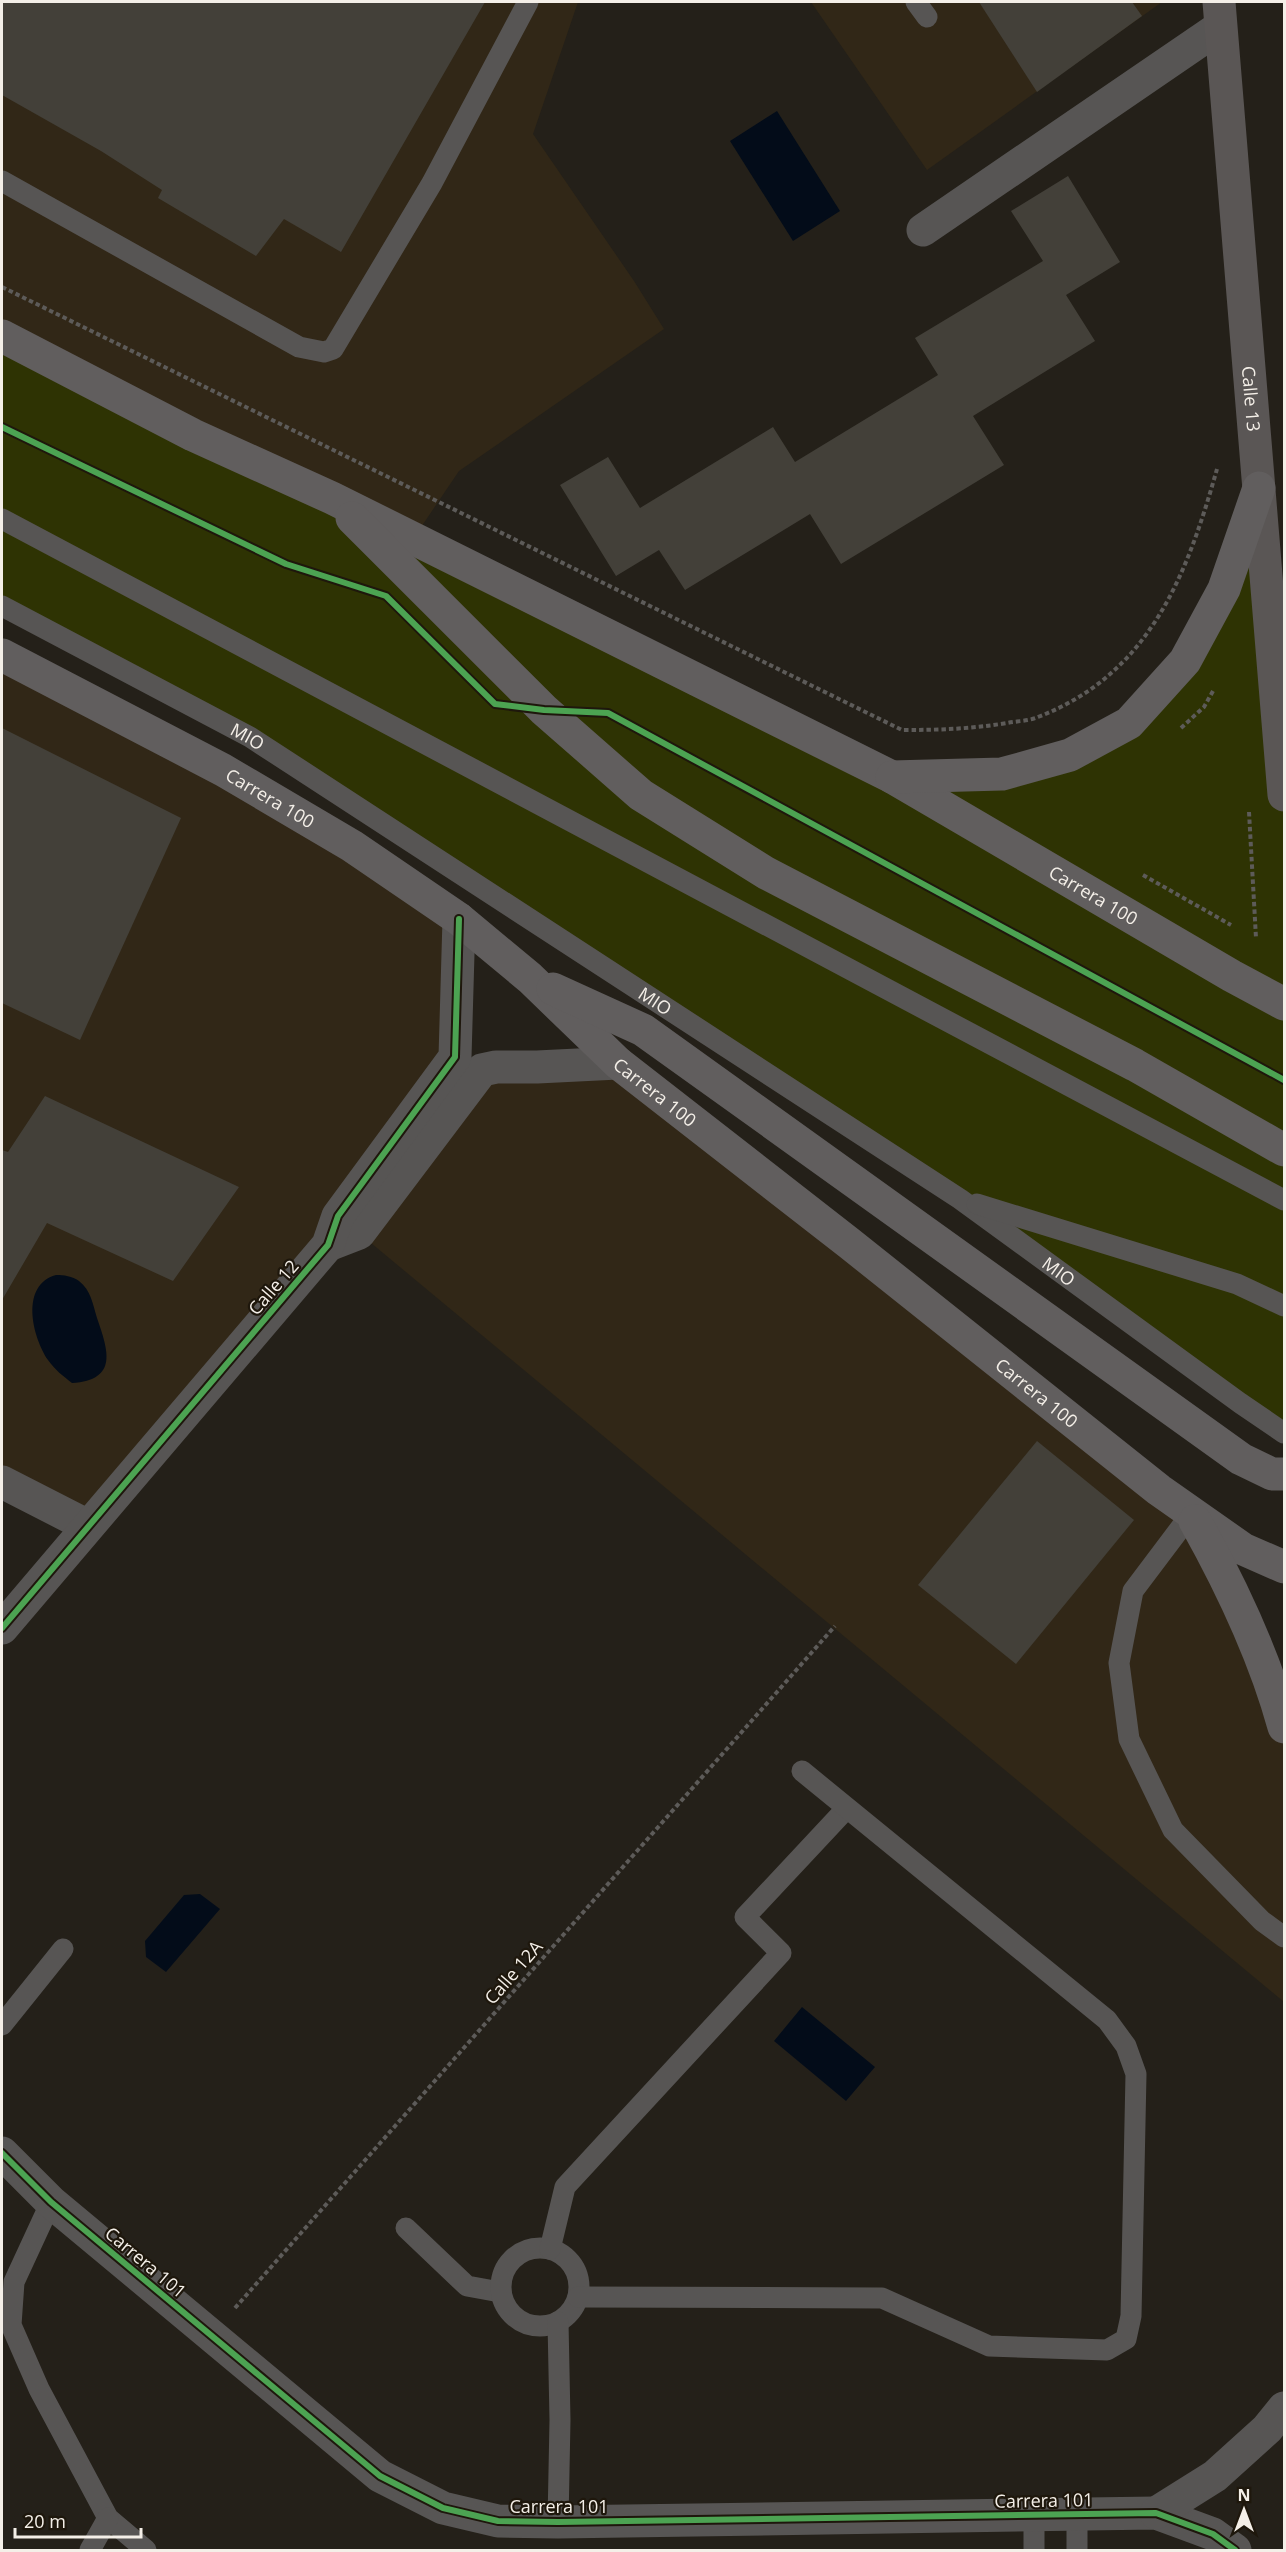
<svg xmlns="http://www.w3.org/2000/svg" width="1286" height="2552" viewBox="0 0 1286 2552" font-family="'Open Sans',sans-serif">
<rect width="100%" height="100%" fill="#242019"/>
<g fill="#312717">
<polygon points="2,2 578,2 533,134 634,281 664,329 459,471 413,539 2,336"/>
<polygon points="811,2 1162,2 927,170"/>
<polygon points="2,655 459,919 455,1057 88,1526 2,1482"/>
<polygon points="618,1063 1191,1514 1284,1727 1284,2002 359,1233 482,1070"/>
</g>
<polygon fill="#2e3303" points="2,336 892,777 1070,755 1185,661 1259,488 1284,795 1284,1433 960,1199 250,737 2,606"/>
<g fill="#030c19">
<polygon points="777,111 840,211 793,241 730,141"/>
<path d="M 56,1275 C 64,1275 72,1276 79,1281 C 91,1290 93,1305 97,1318 C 108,1350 119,1380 72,1383 C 63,1376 55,1370 48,1360 C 32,1336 20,1285 56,1275 Z"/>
<polygon points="200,1894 220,1909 166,1972 146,1957 145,1941 184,1895"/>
<polygon points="802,2007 875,2067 846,2101 774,2041"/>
</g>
<g fill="#434039">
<polygon points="2,2 485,2 341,252 284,219 256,256 158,198 162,190 101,151 2,95"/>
<polygon points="979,2 1132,2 1142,16 1037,92"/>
<polygon points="1068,176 1120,262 1066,295 1095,341 973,416 1004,465 841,564 810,514 685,590 659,550 616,576 560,485 608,457 640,508 773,427 795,462 938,375 915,338 1043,261 1011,211"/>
<polygon points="2,728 181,818 80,1040 2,1003"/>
<polygon points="45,1096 239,1187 173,1281 47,1223 2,1300 2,1150 8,1152"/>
<polygon points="1037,1441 1134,1520 1016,1664 918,1585"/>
</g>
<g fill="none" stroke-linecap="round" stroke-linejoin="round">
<g stroke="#5d5b59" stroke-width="4" stroke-dasharray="4.5 3" stroke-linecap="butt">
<path d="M 2,287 L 902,730 C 939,730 970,729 1007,723 C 1017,721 1029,721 1038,717 C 1150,674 1187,575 1217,469"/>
<polyline points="1181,728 1204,707 1213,691"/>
<polyline points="1249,812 1256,938"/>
<polyline points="1143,875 1231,925"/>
<polyline points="235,2308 835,1626"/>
</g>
<g stroke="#575554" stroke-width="21">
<polyline points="916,2 927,17"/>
<polyline points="2,181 299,347 324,352 333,349 432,183 528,2"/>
<polyline points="2,519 1284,1200"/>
<path id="s1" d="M 2,606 L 250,737 L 960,1199 L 1240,1403 L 1284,1433"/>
<polyline points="977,1204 1237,1284 1284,1306"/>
<polyline points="1191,1514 1133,1591 1119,1663 1129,1739 1173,1830 1262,1921 1284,1937"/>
<polyline points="2,2025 63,1949"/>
<polyline points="51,2202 14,2282 11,2325 39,2389 108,2518 146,2550"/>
<polyline points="406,2228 467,2286 500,2292"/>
<circle cx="540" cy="2287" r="39"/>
<polyline points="550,2249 565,2187 781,1953 745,1917 846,1809"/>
<polyline points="578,2297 882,2298 989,2346 1107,2350 1126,2339 1131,2316 1136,2074 1126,2046 1107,2020 802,1771"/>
<polyline points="558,2322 560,2420 558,2522"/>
<polyline points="1034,2515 1034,2550"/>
<polyline points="90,2550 108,2518"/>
<polyline points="1077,2550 1077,2515"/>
</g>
<g stroke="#575554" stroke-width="33">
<polyline points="923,230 1220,27"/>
<polyline points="328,1245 359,1233 482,1070 496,1067 537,1067 618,1063"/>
<polyline points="2,1482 88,1526"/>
<polyline points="2,1628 328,1245 338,1216 455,1057 459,919"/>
<polyline points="2,2153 51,2202 380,2476 443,2508 498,2521 558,2522 1156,2513 1213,2534 1235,2550"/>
<polyline points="1156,2513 1215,2476 1267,2429 1284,2408"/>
</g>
<path stroke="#5a5655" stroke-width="33" id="s2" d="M 1219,2 L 1284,795"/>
<g stroke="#615e5e" stroke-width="33">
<path id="s3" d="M 2,336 L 193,435 L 332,498 L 892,777 L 1232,976 L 1284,1004"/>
<polyline points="352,518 544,710 641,795 766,873 1135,1065 1284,1150"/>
<path id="s4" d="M 2,655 L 223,770 L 352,846 L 459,919 L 530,978 L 618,1063 L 849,1243 L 1159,1490 L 1243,1549 L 1284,1567"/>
<polyline points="892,777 1002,774 1070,755 1129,723 1185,661 1224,589 1259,488"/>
<polyline points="553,989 643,1030 1241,1459 1272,1474 1284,1474"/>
<path d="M 1195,1521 C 1232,1587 1264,1654 1284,1727"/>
</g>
<defs>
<g id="cycleway">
<polyline points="2,427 286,564 386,596 495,704 544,710 608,713 1284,1080"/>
<polyline points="2,1628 328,1245 338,1216 455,1057 459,919"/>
<polyline points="2,2153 51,2202 380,2476 443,2508 498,2521 558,2522 1156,2513 1213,2534 1235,2550"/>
</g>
</defs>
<use href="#cycleway" stroke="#1e170c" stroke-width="10"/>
<use href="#cycleway" stroke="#4ca352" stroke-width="6"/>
</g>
<g text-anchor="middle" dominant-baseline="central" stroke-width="4.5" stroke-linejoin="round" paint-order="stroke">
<g font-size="18" fill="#f4efe8" stroke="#1e170c">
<text stroke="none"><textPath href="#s2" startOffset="398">Calle 13</textPath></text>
<text stroke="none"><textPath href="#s1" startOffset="278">MIO</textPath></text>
<text stroke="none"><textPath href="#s4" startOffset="304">Carrera 100</textPath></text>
<text stroke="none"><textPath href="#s3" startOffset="1227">Carrera 100</textPath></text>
<text stroke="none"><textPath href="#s1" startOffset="764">MIO</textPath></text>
<text stroke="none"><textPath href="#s4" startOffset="790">Carrera 100</textPath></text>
<text stroke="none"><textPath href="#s1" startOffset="1250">MIO</textPath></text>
<text transform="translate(273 1287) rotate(-49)">Calle 12</text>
<text stroke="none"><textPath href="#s4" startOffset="1276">Carrera 100</textPath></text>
<text transform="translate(513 1972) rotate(-49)">Calle 12A</text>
<text transform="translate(146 2262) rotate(40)">Carrera 101</text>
<text transform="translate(1044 2500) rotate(-1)">Carrera 101</text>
<text x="559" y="2506">Carrera 101</text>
</g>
</g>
<rect width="1286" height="2552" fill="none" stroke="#f4efe8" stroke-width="6"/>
<g transform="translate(1244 2510)" stroke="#1e170c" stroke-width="4.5" paint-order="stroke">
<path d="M0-4.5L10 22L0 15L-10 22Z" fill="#f4efe8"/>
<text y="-9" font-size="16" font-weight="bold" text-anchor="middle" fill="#f4efe8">N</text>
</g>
<path d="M15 2528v9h126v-9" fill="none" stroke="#f4efe8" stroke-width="3"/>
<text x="24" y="2528" font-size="18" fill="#f4efe8" stroke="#1e170c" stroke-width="4.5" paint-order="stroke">20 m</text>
</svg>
